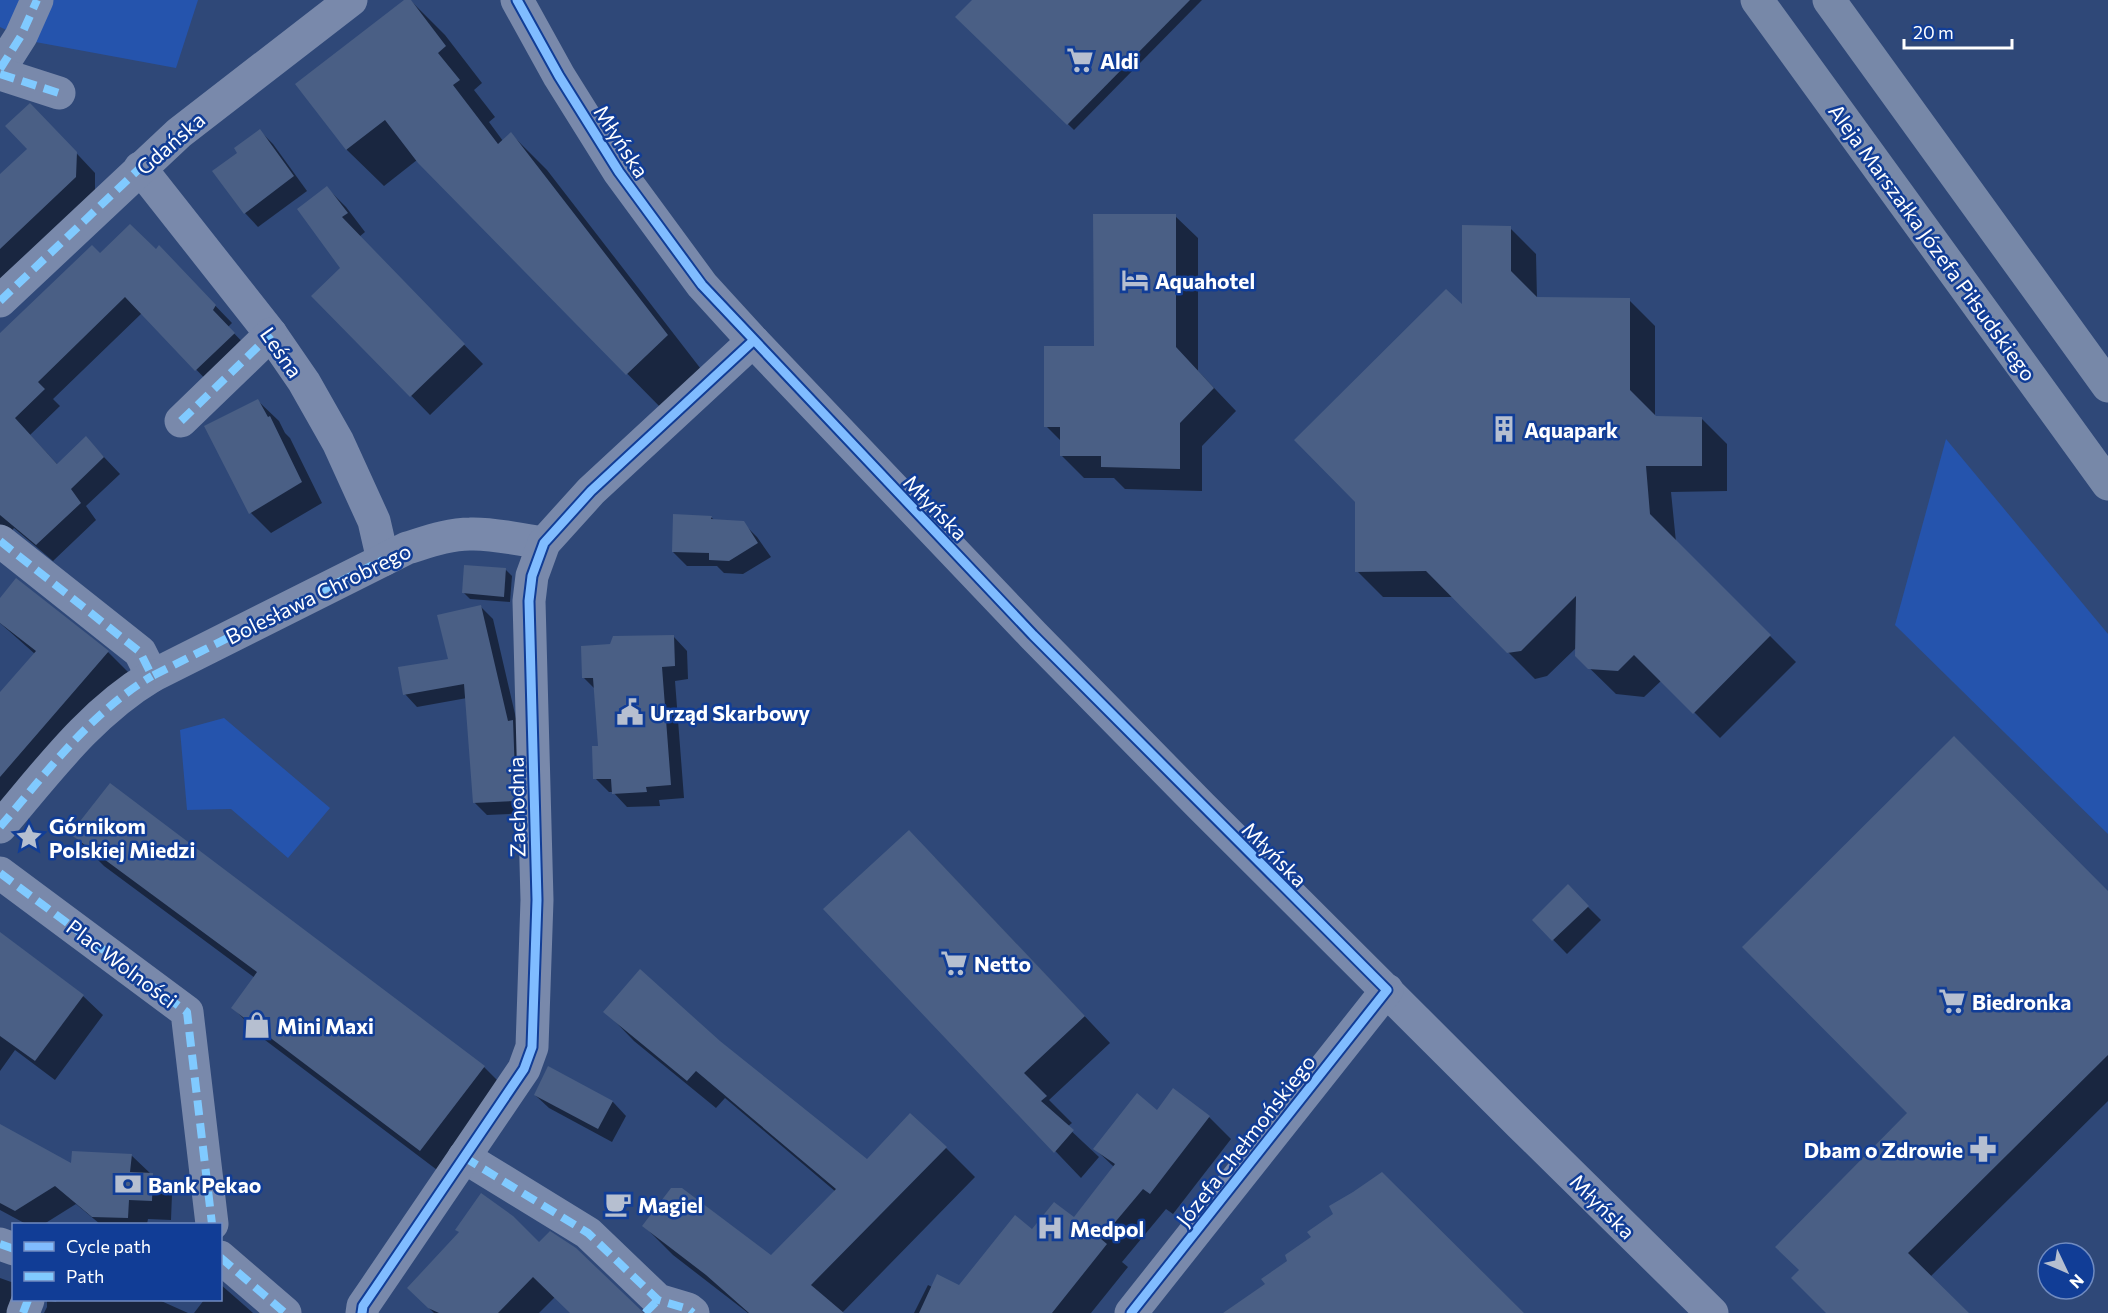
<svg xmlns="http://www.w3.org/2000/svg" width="2108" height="1313" viewBox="0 0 2108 1313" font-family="Commissioner,sans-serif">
<rect width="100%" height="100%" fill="#2f4878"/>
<g fill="#2554ad">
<polygon points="0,0 198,0 176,68 30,41 0,27"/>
<polygon points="1946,439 2108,634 2108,834 1895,625"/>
<polygon points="224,718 330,808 288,858 231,809 187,810 180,730"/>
</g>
<g fill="#0007">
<polygon points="406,0 410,0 445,35 482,83 474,90 495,117 489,122 503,141 511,134 547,170 704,373 664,411 417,160 384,186 347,150 297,84"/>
<polygon points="974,0 1202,0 1074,130 958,17"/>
<polygon points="50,125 95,173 95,196 0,286 0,176 29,149"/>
<polygon points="260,131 273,144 307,191 258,227 245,213 239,154"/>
<polygon points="327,188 346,207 365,232 359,237 483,364 430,415 314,296 342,268"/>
<polygon points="1175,216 1198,238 1198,371 1236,411 1202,446 1202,491 1125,489 1114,478 1084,478 1061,455 1062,442 1046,426"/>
<polygon points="1510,228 1536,254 1537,299 1629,300 1655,326 1655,418 1701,418 1727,444 1727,491 1671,492 1676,542 1796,662 1720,738 1662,680 1644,697 1616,694 1577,656 1577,647 1547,676 1535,679 1453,597 1383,597 1357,571 1463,308"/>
<polygon points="156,251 175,264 232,323 228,327 250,350 212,386 142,313 53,399 60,406 30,435 58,465 86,438 120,474 86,506 96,520 53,561 14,528 0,545 0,335 100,255"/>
<polygon points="258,401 279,421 285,433 290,438 322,503 271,533 251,513"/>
<polygon points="711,517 715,521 743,523 757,537 771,557 743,574 724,573 717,566 687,566 673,552"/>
<polygon points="506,570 512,576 510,602 470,599 463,592"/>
<polygon points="16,580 108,652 132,676 0,827 0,695 35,654 0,623 0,600"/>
<polygon points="480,606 493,619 518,727 528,813 487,815 474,802 467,698 417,707 405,694 449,660"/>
<polygon points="674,637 687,651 688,679 675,681 684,798 659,800 660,806 627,807 613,792 609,792 595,778 599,747 595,689 584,678"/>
<polygon points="72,834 484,1067 516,1099 453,1182 265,1040 233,1008 255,978 104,866"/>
<polygon points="935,858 1110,1043 1049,1100 1072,1123 1067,1127 1099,1157 1081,1178 825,909"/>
<polygon points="1568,887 1601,920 1567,954 1534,920"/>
<polygon points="2108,893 2108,1101 1930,1277 1967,1313 1828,1313 1800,1271 1909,1113"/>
<polygon points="0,934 83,996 103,1015 55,1080 15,1050 0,1071"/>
<polygon points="606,1012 719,1042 867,1161 946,1148 975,1177 842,1313 748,1313 673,1255 644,1226 771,1257 836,1192 725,1098 716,1108 634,1041"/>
<polygon points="549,1068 613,1102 626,1116 612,1142 549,1108 535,1095"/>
<polygon points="1173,1090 1209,1117 1231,1139 1173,1214 1166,1209 1122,1262 1128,1267 1091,1313 914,1313 928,1285 932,1287 959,1286 1032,1231 1074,1219 1114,1167 1095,1149 1157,1112"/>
<polygon points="0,1125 73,1166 131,1155 172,1194 171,1220 148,1219 147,1224 100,1224 76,1204 44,1224 26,1224 0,1210"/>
<polygon points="539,1244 641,1313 571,1313 555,1297 539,1313 434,1313 409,1288"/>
<polygon points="0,1278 14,1283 14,1300 23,1313 0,1313"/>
<polygon points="220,1284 244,1305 253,1313 194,1313 204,1300 220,1300"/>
<polygon points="47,1300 56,1302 57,1300 159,1300 188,1313 44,1313 47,1307"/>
</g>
<g fill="#4a5f85">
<polygon points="404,0 411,0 446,46 438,53 460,80 453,85 498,144 511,132 668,335 626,375 418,163 385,120 346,150 295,84"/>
<polygon points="972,0 1190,0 1067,125 955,17"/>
<polygon points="30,103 77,152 76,177 0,249 0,174 27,149 5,126"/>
<polygon points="260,129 294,176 244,214 212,171 237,153 234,148"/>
<polygon points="327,186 348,213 342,217 465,344 410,397 311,296 340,268 297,209"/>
<polygon points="1093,214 1176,214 1176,347 1214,388 1180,423 1180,469 1101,467 1101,456 1060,456 1060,427 1044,427 1044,346 1094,346"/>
<polygon points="130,224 156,249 159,245 216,305 213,310 235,333 195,371 125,297 38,382 45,389 15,418 57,464 86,436 104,457 71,489 81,503 36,545 0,515 0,333 92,245 100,253"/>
<polygon points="1462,225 1511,226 1511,271 1537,297 1630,298 1630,390 1656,416 1702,417 1702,466 1646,466 1650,514 1771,635 1693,714 1634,655 1618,671 1588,669 1575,656 1576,596 1521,651 1507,653 1426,571 1355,572 1355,502 1294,440 1446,289 1462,304"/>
<polygon points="258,399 268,417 270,416 302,482 249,514 204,426"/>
<polygon points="673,514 712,516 711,519 744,521 758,543 729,561 709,560 709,553 672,552"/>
<polygon points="464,565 506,568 504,597 462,593"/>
<polygon points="16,578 109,651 0,777 0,692 36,651 0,623 0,598"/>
<polygon points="481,605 508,721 513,720 516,801 473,803 464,684 403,695 398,667 448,659 437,615"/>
<polygon points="674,635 675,666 662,667 671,785 646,787 647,792 612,794 611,779 593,779 592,746 598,746 593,678 582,678 581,646 610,644 613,636"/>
<polygon points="1954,736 2108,891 2108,1055 1908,1253 1969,1313 1826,1313 1791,1278 1799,1270 1775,1247 1907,1113 1742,947"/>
<polygon points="110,783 485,1066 420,1151 231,1008 257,972 70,834"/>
<polygon points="909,830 1085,1016 1024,1073 1047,1096 1041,1101 1074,1130 1054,1153 823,909"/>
<polygon points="1568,884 1589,906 1552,941 1532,920"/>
<polygon points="0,932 84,995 35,1061 0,1036"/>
<polygon points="640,969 720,1041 867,1159 910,1113 947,1147 811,1285 844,1313 749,1313 706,1275 642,1226 671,1188 682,1188 771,1255 836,1189 696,1071 687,1081 603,1012"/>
<polygon points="548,1066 613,1101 598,1129 534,1095"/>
<polygon points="1173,1088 1210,1116 1150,1194 1143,1189 1101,1239 1107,1244 1052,1313 919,1313 937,1274 959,1285 1015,1215 1032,1229 1054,1202 1074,1217 1115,1164 1093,1149 1137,1093 1157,1110"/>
<polygon points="0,1124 71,1163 72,1151 132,1154 130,1172 153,1173 152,1201 129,1200 128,1218 92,1217 55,1186 15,1211 0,1203"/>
<polygon points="1382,1172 1524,1313 1223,1313 1265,1284 1261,1279 1287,1261 1285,1255 1311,1237 1307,1232 1333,1214 1329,1206 1353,1192"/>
<polygon points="481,1193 513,1216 539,1242 550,1231 576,1248 644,1313 570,1313 533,1277 498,1313 439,1313 428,1308 407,1288 459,1232 455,1230"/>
</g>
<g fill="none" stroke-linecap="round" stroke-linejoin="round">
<g stroke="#7989ab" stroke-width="33">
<polyline points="517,0 559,76 619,172 702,285 753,341 1033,635 1201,806 1522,1126 1712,1313"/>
<polyline points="0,69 21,36 37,0"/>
<polyline points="0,74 59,93"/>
<polyline points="140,168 271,334 304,382 338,442 374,521 383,560"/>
<polyline points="0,301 179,133 351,0"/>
<polyline points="181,421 271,334"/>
<path d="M 0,541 L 140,652 L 152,676 L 407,548 C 427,542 449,534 470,534 C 494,533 520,540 544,543"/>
<path d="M 0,827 C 47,772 90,713 152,676"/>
<polyline points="0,873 187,1012 212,1224"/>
<polyline points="464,1157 588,1233 658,1300 688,1309 693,1313"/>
<polyline points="0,1244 14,1249"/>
<polyline points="220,1257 285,1313"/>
<polyline points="23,1313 28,1300"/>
<polyline points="362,1313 363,1306 376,1287 524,1069 532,1047 537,900 529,601 532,576 544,543 591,491 753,341"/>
<polyline points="1131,1313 1387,990"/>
</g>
<g stroke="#7788a8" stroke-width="33">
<polyline points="1757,0 2108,484"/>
<polyline points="1829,0 2108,386"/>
</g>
<g stroke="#80caff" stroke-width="8" stroke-dasharray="15 8" stroke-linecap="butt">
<polyline points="0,69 21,36 37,0"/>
<polyline points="0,74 59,93"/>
<polyline points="0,301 140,168"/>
<polyline points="181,421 271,334"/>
<polyline points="0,541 140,652 152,676 383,560"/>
<path d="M 0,827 C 47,772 90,713 152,676"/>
<polyline points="0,873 187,1012 212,1224"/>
<polyline points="464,1157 588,1233 658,1300 688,1309 693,1313"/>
<polyline points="0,1244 14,1249"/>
<polyline points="220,1257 285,1313"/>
<polyline points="23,1313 28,1300"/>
<polyline points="645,1313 658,1300"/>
</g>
<defs>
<g id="cycleway">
<polyline points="517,0 559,76 619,172 702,285 1033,635 1387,990 1131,1313"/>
<polyline points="362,1313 363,1306 376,1287 524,1069 532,1047 537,900 529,601 532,576 544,543 591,491 753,341"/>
</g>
</defs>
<use href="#cycleway" stroke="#113d96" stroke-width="13"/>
<use href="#cycleway" stroke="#80bcff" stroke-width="9"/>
</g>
<defs>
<symbol id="supermarket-bare" viewBox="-9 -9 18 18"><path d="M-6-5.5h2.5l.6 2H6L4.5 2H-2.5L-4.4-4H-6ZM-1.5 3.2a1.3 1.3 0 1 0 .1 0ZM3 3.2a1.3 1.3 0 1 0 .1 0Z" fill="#b6bfd0" stroke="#113d96" stroke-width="2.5" paint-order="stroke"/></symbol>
<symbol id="hotel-bare" viewBox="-9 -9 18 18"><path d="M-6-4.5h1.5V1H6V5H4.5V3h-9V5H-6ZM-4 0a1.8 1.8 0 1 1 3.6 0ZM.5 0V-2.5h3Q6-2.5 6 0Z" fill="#b6bfd0" stroke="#113d96" stroke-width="2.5" paint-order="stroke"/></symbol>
<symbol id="building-bare" viewBox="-9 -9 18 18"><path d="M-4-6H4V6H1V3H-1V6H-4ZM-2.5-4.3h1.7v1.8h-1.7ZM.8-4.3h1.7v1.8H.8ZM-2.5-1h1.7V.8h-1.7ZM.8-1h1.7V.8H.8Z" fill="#b6bfd0" stroke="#113d96" stroke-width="2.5" paint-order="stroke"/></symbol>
<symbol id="civic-bare" viewBox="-9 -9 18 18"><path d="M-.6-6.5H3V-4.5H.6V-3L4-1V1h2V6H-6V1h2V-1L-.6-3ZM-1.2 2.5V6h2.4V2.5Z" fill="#b6bfd0" stroke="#113d96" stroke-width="2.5" paint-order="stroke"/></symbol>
<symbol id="sight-bare" viewBox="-9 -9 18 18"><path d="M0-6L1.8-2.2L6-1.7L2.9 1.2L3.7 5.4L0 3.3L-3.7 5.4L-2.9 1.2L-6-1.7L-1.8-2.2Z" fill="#b6bfd0" stroke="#113d96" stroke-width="2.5" paint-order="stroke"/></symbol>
<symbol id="shop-bare" viewBox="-9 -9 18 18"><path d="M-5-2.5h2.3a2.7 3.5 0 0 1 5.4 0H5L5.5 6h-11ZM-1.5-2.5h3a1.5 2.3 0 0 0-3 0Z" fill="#b6bfd0" stroke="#113d96" stroke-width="2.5" paint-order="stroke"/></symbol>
<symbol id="pharmacy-bare" viewBox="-9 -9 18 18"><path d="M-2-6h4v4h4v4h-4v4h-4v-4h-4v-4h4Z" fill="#b6bfd0" stroke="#113d96" stroke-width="2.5" paint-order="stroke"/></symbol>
<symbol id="bank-bare" viewBox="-9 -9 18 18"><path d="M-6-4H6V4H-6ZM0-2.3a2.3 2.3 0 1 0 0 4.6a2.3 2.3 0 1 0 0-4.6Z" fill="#b6bfd0" stroke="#113d96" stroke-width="2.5" paint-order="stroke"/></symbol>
<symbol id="cafe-bare" viewBox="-9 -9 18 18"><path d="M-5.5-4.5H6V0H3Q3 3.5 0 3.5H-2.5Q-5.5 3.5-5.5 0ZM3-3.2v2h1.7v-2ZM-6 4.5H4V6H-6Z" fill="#b6bfd0" stroke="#113d96" stroke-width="2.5" paint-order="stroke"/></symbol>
<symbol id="hospital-bare" viewBox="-9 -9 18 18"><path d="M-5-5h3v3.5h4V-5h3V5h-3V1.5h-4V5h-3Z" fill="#b6bfd0" stroke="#113d96" stroke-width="2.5" paint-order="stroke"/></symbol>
</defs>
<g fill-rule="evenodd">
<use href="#supermarket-bare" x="1061" y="41" width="38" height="38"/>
<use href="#hotel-bare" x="1116" y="261" width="38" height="38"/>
<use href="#building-bare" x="1485" y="410" width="38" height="38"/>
<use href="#civic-bare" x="611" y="693" width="38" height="38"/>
<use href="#sight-bare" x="10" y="818" width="38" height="38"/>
<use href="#supermarket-bare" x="935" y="944" width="38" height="38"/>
<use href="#supermarket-bare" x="1933" y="982" width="38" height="38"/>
<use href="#shop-bare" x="238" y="1006" width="38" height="38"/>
<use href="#pharmacy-bare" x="1964" y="1130" width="38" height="38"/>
<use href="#bank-bare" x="109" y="1165" width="38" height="38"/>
<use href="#cafe-bare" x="599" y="1185" width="38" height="38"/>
<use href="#hospital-bare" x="1031" y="1209" width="38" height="38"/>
</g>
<g text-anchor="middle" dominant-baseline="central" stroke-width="5" stroke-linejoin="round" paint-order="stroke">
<g font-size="21" font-weight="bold" fill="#fff" stroke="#113d96" text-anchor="start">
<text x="1100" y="60">Aldi</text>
<text x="1155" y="280">Aquahotel</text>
<text x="1524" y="429">Aquapark</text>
<text x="650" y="712">Urząd Skarbowy</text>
<text x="49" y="825">Górnikom<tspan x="49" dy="24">Polskiej Miedzi</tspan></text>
<text x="974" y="963">Netto</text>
<text x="1972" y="1001">Biedronka</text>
<text x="277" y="1025">Mini Maxi</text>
<text x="1963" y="1149" text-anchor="end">Dbam o Zdrowie</text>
<text x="148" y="1184">Bank Pekao</text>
<text x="638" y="1204">Magiel</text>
<text x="1070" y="1228">Medpol</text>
</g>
<g font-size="21" fill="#fff" stroke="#113d96">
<text transform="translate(622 141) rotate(57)">Młyńska</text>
<text transform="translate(170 143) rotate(-41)">Gdańska</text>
<text transform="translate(1933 242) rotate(54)">Aleja Marszałka Józefa Piłsudskiego</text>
<text transform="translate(282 352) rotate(55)">Leśna</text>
<text transform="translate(936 507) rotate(46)">Młyńska</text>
<text transform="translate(318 593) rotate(-26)">Bolesława Chrobrego</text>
<text transform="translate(516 807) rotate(-91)">Zachodnia</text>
<text transform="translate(1275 854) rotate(45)">Młyńska</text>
<text transform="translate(122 963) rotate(37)">Plac Wolności</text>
<text transform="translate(1245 1140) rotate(-52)">Józefa Chełmońskiego</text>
<text transform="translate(1603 1206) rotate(45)">Młyńska</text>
</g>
</g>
<rect x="12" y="1223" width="210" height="78" fill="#113d96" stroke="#708bc0" stroke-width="1.5"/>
<rect x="24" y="1242" width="30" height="9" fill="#80bcff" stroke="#708bc0" stroke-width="1.5"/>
<text x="66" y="1253" font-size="18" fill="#ffffff">Cycle path</text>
<rect x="24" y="1272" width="30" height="9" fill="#80caff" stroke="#708bc0" stroke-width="1.5"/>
<text x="66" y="1283" font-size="18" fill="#ffffff">Path</text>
<g transform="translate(2066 1271) rotate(134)"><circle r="28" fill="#113d96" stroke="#708bc0" stroke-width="1.5"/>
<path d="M0-4.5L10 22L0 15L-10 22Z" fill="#b6bfd0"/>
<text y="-9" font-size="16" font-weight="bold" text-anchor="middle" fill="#ffffff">N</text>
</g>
<path d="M1904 39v9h108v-9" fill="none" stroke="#ffffff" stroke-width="3"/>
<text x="1913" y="39" font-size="18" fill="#ffffff" stroke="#113d96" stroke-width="4.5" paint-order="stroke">20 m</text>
</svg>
